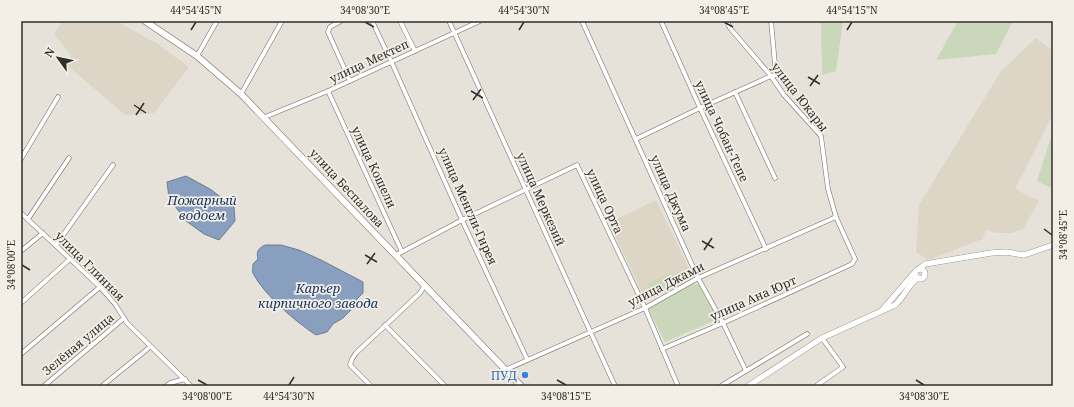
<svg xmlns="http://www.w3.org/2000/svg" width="1074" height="407" viewBox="0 0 1074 407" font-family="'Noto Serif',serif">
<rect width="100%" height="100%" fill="#e6e2d9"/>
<g fill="#ddd6c6">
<polygon points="63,21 116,21 156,43 189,67 154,113 125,115 68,66 71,55 54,34"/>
<polygon points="1036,38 1053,51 1053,114 1015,189 1039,201 1023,229 1012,233 995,233 987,229 982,239 929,260 916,252 919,205 1001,71"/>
<polygon points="656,200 694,279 646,301 609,223"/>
</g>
<g fill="#cbd7bb">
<polygon points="821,21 843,21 836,71 822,75"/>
<polygon points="958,21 1013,21 996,54 936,60"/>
<polygon points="1053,131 1053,189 1037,181"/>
<polygon points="670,273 675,283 652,294 647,284"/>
<polygon points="693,283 701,285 718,319 665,342 648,308"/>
</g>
<g fill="#889fc0" stroke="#6e7d93">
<polygon points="186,176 210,189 234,207 235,221 219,240 204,234 186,221 169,198 167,182"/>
<path d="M 265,245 L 281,245 L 299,250 L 321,260 L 363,282 L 363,293 L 357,299 L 352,309 L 343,318 L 333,324 L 327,332 L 316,335 C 295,321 264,295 253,273 C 252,270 253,267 253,264 L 258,259 C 256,251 258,249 265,245 Z"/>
</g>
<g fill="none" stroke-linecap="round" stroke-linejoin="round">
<defs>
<g id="minor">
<polyline points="341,21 330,27 328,32 350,81"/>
<polyline points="372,21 391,61 462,220 527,359"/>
<polyline points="400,21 415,51"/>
<polyline points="449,21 615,386"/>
<polyline points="582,21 698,278 723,323 746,371"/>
<polyline points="661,21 700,108 766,249"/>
<polyline points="197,56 217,21"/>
<polyline points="328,91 402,252"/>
<polyline points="735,92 775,178"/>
<polyline points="241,94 282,21"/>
<polyline points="265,117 328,91 480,21"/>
<polyline points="636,139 700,108 771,76 776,75 771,21"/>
<polyline points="21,159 58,97"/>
<polyline points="21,213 100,287 115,304 127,323 191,386"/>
<polyline points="28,219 69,158"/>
<polyline points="56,245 113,165"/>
<polyline points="21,251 43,233"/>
<polyline points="396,255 462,220 577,165 645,308 678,386"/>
<polyline points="21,303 70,259"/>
<polyline points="385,325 445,386"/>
<polyline points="662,349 723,323 852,264 855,259 836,217 828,189 821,136 784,95 771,76 730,28 727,21"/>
<polyline points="21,354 100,287"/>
<polyline points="505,370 645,308 698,278 836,217"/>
<polyline points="44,386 124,318"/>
<polyline points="102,386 150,347"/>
<polyline points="166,386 170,383 185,379"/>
<polyline points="371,386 350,365 352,359 356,353 420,293 425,285"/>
<polyline points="721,386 807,334"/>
<polyline points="816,386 843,367 822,338"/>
</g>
<g id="tertiary">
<polyline points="919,269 925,264 991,253 1006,252 1024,255 1053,245"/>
<circle cx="920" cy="274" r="5"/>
<polyline points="883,309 916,271"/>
<path d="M 748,386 L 822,338 L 895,305 C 904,298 908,284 918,278"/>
</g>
<polyline id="secondary" points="145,21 197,56 241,94 521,386"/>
</defs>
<use href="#minor" stroke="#6f6b64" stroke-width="5"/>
<use href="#tertiary" stroke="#6f6b64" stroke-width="6"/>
<use href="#secondary" stroke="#6f6b64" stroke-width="7"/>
<use href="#minor" stroke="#fff" stroke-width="4"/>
<use href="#tertiary" stroke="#fff" stroke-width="5.5"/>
<use href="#secondary" stroke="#fff" stroke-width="6"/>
</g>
<path fill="none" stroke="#302f2b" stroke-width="1.5" d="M 365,22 L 374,27M 724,22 L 733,27M 191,30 L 196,22M 519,30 L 524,22M 847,30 L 852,22M 808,77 L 820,84M 810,86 L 818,75M 471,91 L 483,98M 473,100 L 481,89M 134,105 L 146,113M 136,115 L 144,103M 1044,229 L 1052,235M 702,241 L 714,248M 704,250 L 712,238M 365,255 L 377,262M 367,264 L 375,253M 22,265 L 30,270M 198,380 L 207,385M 557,380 L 566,385M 916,380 L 924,385M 289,385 L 294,377"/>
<circle fill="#3f7fe0" stroke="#f3efe7" stroke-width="1.5" cx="525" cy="375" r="4"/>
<g text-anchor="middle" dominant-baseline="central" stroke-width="3.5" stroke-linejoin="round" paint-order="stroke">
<g font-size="12" fill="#302f2b" stroke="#f3efe7">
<text transform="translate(369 61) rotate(-25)">улица Мектеп</text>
<text transform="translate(800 97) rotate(52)">улица Юкары</text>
<text transform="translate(722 131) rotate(65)">улица Чобан-Тепе</text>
<text transform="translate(374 167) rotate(65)">улица Кошели</text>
<text transform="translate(347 188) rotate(47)">улица Беспалова</text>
<text transform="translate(671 193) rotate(66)">улица Джума</text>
<text transform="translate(541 199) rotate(66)">улица Меркезий</text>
<text transform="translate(605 201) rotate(65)">улица Орта</text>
<text transform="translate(468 206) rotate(66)">улица Менгли-Гирея</text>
<text transform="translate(90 266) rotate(45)">улица Глинная</text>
<text transform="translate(666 284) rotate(-27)">улица Джами</text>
<text transform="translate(753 298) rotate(-24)">улица Ана Юрт</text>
<text transform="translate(78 344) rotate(-40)">Зелёная улица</text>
</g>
<g font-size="12" fill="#366cbe" stroke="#f3efe7" text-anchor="end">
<text x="517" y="375">ПУД</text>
</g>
<g font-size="13" font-style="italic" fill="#183662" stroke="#f3efe7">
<text x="202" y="200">Пожарный<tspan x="202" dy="15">водоем</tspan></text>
<text x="318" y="288">Карьер<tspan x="318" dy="15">кирпичного завода</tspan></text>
</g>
</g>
<rect width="1074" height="407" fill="none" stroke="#f3efe7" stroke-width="44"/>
<g transform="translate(58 58) rotate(303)" stroke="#f3efe7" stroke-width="3" paint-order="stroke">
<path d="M0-3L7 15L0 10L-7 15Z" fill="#302f2b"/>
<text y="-6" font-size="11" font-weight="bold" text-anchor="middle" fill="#302f2b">N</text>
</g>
<rect x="22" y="22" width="1030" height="363" fill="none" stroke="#302f2b" stroke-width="1.5"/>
<g font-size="10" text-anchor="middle" fill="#302f2b">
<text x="196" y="14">44°54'45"N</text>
<text x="365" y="14">34°08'30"E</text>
<text x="524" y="14">44°54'30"N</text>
<text x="724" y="14">34°08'45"E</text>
<text x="852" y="14">44°54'15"N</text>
<text transform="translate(1063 235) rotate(-90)" y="4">34°08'45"E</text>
<text transform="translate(11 265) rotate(-90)" y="4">34°08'00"E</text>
<text x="207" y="400">34°08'00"E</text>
<text x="289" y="400">44°54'30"N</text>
<text x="566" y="400">34°08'15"E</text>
<text x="924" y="400">34°08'30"E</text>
</g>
</svg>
